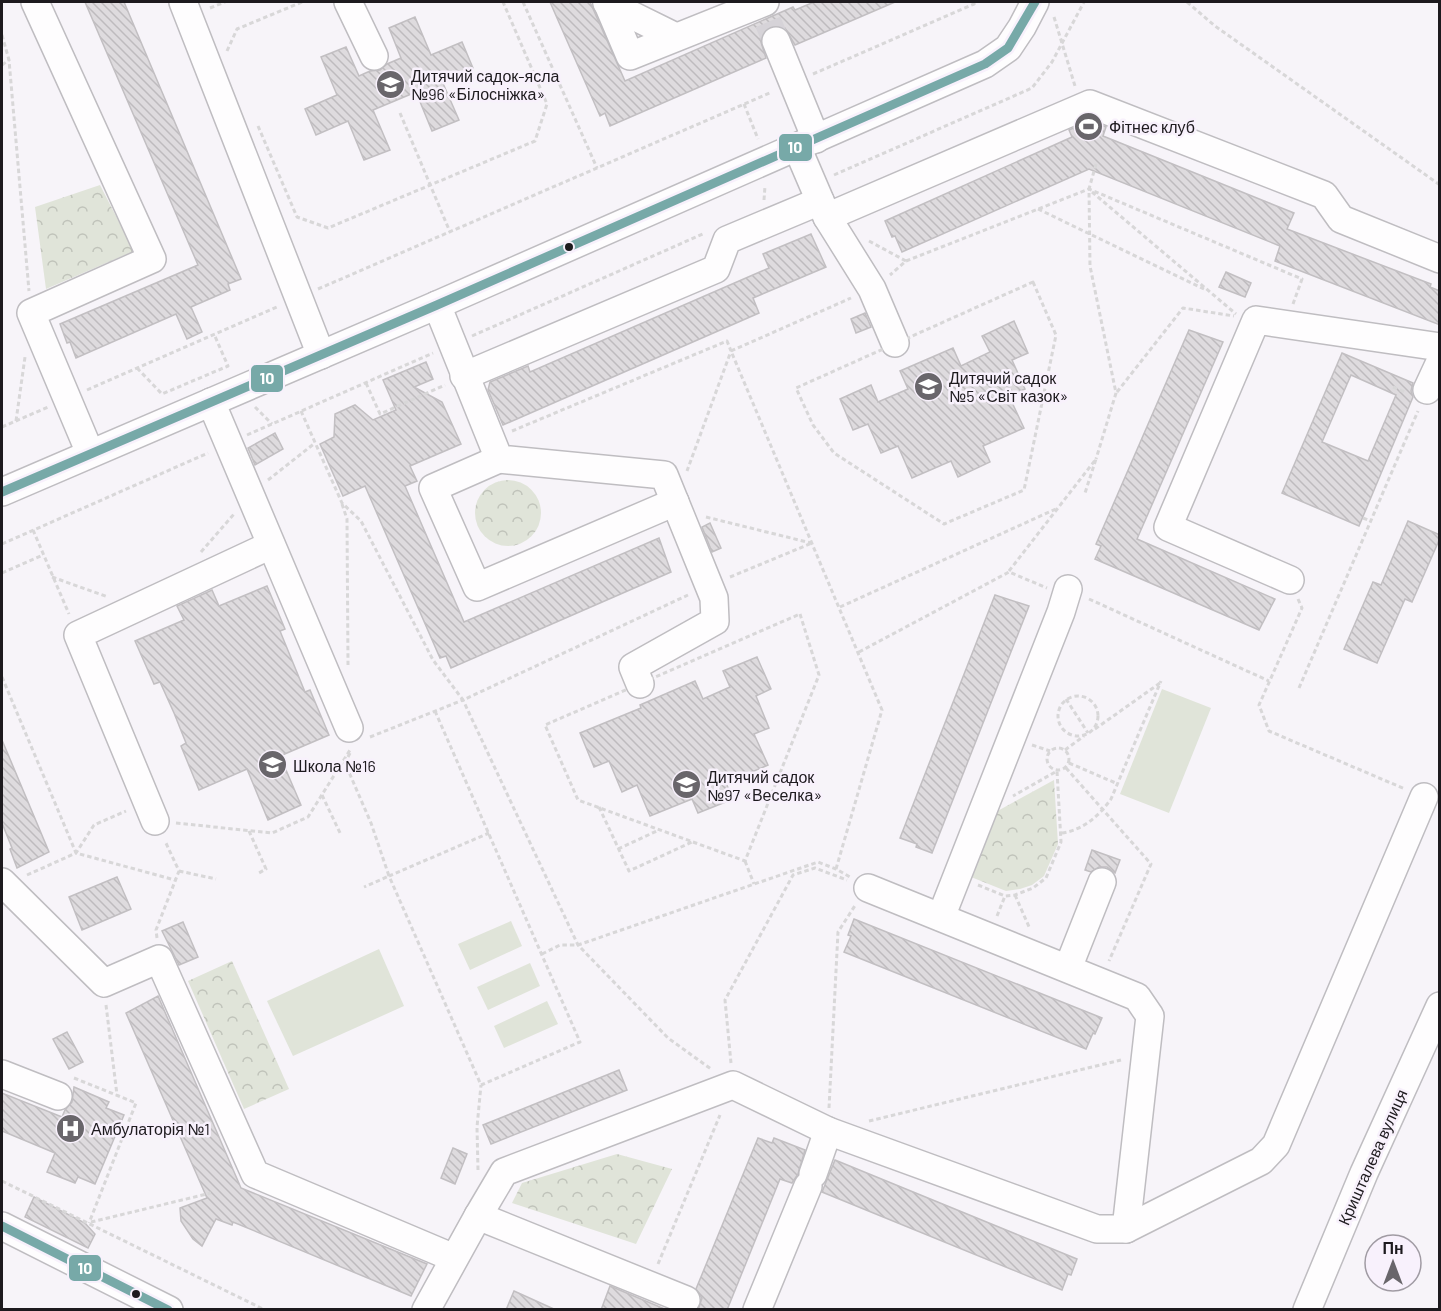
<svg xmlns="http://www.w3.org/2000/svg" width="1441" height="1311" viewBox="0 0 1441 1311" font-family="Barlow,sans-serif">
<defs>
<pattern id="park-crowns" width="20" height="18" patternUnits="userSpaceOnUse" patternTransform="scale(1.5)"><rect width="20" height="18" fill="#e0e4d9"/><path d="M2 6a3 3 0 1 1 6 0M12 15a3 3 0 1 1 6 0" fill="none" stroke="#c0c3ba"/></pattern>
<pattern id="building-back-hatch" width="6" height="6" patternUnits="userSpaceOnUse" patternTransform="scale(1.5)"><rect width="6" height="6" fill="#dedbde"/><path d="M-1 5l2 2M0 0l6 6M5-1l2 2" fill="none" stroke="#bebbbe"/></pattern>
</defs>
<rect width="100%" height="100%" fill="#f7f4f9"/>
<g fill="url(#park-crowns)">
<polygon points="100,185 134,251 46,289 35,207"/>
<circle cx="508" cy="513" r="33"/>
<polygon points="1054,780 1058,844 1044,876 1032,885 1020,889 1006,891 961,873 983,819"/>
<polygon points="232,961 289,1089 244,1109 188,981"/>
<polygon points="617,1154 672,1169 636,1244 512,1203 522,1183"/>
</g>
<g fill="#e0e4d9">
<polygon points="1162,689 1211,708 1169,813 1120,794"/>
<polygon points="511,921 522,946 470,970 458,944"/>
<polygon points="379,949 404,1006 293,1056 267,1001"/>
<polygon points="530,963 540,986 488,1010 477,987"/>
<polygon points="547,1001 558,1024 504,1048 494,1026"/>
</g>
<g fill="url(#building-back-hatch)" stroke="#c2bfc2" stroke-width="1.5" fill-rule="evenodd">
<polygon points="85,2 124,2 241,279 228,284 230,290 191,307 202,332 187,339 176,314 76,358 70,342 67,343 60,324 198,265"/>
<polygon points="550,2 590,2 625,81 793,7 795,10 814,2 895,2 795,45 785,28 778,25 770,27 763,32 760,39 766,58 610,126 605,113 600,116"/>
<polygon points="415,17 431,55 462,42 473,68 442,81 459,120 432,131 416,92 373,110 390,150 364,160 348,121 316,135 305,109 337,95 321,57 346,47 359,76 370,71 380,70 387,64 401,58 389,28"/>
<polygon points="1090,121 1106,127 1103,136 1294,213 1287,229 1431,284 1430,287 1440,291 1440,325 1275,261 1280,246 1089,169 902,252 895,236 892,237 885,221 1072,137 1069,130"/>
<polygon points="811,234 826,267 753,298 759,313 503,425 488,390 490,382 528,366 530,372 769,268 763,254"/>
<polygon points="1226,272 1251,283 1245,297 1219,287"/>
<polygon points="865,313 871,327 856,333 851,319"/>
<polygon points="1014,321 1028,353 1012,360 1025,389 1009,396 1024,428 983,446 990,462 958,477 951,461 912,478 898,446 881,453 868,424 853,430 840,399 871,385 878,402 908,389 900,371 953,348 961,366 990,352 982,336"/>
<polygon points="1189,330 1223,342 1137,539 1275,599 1259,630 1095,559 1101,546 1096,544"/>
<path d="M 1342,353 L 1413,383 L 1411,391 L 1413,397 L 1359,526 L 1282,493 ZM 1351,375 L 1396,395 L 1368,461 L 1322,442 Z"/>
<polygon points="426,362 433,379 414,387 442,402 461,444 410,466 417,481 405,486 464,622 659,538 671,572 451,668 446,656 440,658 365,486 343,496 320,444 334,437 335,414 355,405 373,420 396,410 383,380"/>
<polygon points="275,433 283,449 255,465 248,448"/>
<polygon points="1408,521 1440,535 1440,538 1412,602 1405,599 1377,663 1344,649 1373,582 1381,585"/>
<polygon points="710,523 721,548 712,552 702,527"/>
<polygon points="267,586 285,629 280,631 305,692 310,690 329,735 280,756 301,805 268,820 247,769 199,790 181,746 186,743 174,713 160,682 154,684 135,641 184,620 177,606 212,590 219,606"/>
<polygon points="995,595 1029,606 932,853 916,847 917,844 900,838"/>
<polygon points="757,657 771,689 756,696 769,728 754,734 768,765 726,783 733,799 698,813 692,799 650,816 637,785 622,792 609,761 594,767 580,733 641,708 640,705 695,681 703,699 730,687 723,671"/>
<polygon points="2,740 49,852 17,868 10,849 12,848 2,823"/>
<polygon points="1092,850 1120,860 1115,873 1107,867 1099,867 1091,872 1085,870"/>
<polygon points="117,877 131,909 82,930 69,897"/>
<polygon points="854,919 1102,1018 1095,1034 1093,1033 1086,1049 844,952 851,936 848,935"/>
<polygon points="183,922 198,957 179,965 162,931"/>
<polygon points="158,996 241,1188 427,1264 411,1296 233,1222 232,1225 216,1219 202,1246 193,1239 181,1221 180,1208 207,1198 126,1013"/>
<polygon points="67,1032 83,1062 69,1069 53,1039"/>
<polygon points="619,1070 627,1090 491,1144 483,1125"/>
<polygon points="74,1087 109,1102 106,1108 124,1115 95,1184 78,1177 75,1183 47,1172 55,1153 2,1131 2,1093 62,1117 65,1110 72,1102"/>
<polygon points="758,1138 772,1143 774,1138 805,1150 798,1174 792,1183 780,1179 727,1310 698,1310 702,1298 696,1289"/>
<polygon points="453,1148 467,1154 455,1184 441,1178"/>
<polygon points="835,1160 1077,1259 1071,1275 1068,1274 1062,1290 822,1192"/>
<polygon points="34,1197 85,1223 95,1234 88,1248 25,1217"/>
<polygon points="610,1286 667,1310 601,1310"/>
<polygon points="514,1291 556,1310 506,1310"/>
</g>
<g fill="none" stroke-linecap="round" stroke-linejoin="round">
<polyline stroke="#d6d3d8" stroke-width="27" stroke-dasharray="27 14" stroke-linecap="butt" points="768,22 776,41"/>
<defs>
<g id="minor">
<polyline points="35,2 152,259 31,313 90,453"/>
<polyline points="183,2 321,355"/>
<polyline points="348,2 374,56"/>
<polyline points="607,2 630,56 765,2"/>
<polyline points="608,2 607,3 676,37"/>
<polyline points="776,41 816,139"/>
<polyline points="797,147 827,217 872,289 895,343"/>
<polyline points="827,217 1090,104 1324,195 1341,219 1440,259"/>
<polyline points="437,305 499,459 664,475 714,598 715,621 633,667 640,684"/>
<polyline points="464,376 716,269 727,240 820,201"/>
<polyline points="1427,390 1440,362"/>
<polyline points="211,402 349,728"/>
<polyline points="499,459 433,488 477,587 675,502"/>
<polyline points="2,492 437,305 985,64 1008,48 1022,27 1035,2"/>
<polyline points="1290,580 1168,527 1256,320 1440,347"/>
<polyline points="155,821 78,635 271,545"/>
<polyline points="2,882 104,983 159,959 255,1174 454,1258"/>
<polyline points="941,917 1061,612 1068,589"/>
<polyline points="1068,968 1102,882"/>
<polyline points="2,1074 58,1096"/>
<polyline points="813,1174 828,1131"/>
<polyline points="478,1216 504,1172 733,1085 828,1131 1097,1229 1126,1229 1150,1016 1137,997 868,888"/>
<polyline points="2,1226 169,1310"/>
<polyline points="1126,1229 1261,1161 1276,1145 1424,797"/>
<polyline points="426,1310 478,1216 686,1300"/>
<polyline points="757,1310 808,1186"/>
<polyline points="1307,1310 1364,1173 1440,1006"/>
</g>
</defs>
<use href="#minor" stroke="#bfbdc1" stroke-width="30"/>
<g stroke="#d8d7d8" stroke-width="3" stroke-dasharray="4.5 3" stroke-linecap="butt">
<polyline points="523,2 597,168"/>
<polyline points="1187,2 1215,26 1440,185"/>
<polyline points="210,8 225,2"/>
<polyline points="1054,17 1075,86"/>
<polyline points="2,35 9,60 29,291"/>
<polyline points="227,51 237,29 302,2"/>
<polyline points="2,65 9,60"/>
<polyline points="813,74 974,4 976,2"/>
<polyline points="744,104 758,139"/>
<polyline points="400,113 450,232"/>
<polyline points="258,126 297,217 328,228 535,141 547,104 503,2"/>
<polyline points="1096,164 1089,189 1090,266 1116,393 1096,459"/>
<polyline points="834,175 1032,88 1052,62 1084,2"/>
<polyline points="1092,192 1236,314"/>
<polyline points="764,200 765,186"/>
<polyline points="1038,209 1204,289"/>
<polyline points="869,241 906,261 890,275"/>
<polyline points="906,261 1089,189 1302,279 1293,304"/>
<polygon points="1033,282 1056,335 1024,490 944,524 834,453 813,425 796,388"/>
<polyline points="318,289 772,92"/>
<polyline points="472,336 705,233"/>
<polyline points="137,368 162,394 228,366 214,334"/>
<polyline points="366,383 380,414 445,385"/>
<polyline points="1393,387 1405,392"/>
<polyline points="87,390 279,306"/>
<polyline points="1117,392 1183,308 1234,316"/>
<polyline points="255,407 272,424"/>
<polyline points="301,411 342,503 361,521 433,660 463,700 688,595"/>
<polyline points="16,421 25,357"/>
<polyline points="2,427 48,407"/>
<polyline points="512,431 727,341 731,351 687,471"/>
<polyline points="247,435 433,353"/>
<polyline points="268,480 315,443"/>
<polyline points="342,504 347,519 348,665"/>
<polyline points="706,517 811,543"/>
<polyline points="1363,518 1371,521"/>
<polyline points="33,530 69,614"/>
<polyline points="2,544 208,453"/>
<polyline points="201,552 234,514"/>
<polyline points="1009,571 1096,459 1085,493"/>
<polyline points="2,573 43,555"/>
<polyline points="52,577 108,597"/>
<polyline points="730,577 812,543"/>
<polyline points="1089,599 1269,681"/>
<polyline points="1298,599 1302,608 1259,705 1269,731 1405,789"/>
<polyline points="840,607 1058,508"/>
<polygon points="800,614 819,675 745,861 578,800 545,725"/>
<polyline points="859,652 1009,572 1047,588"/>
<polyline points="2,677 76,853 175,880"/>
<polyline points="1299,688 1418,411"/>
<circle cx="1078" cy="716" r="20"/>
<polyline points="1066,699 1088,733"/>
<polyline points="435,711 580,1042 481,1085 389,876 489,833"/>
<polyline points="1095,729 1160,683"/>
<polyline points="370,737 463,700 578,945 668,1038 711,1069"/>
<polyline points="1032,745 1050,751"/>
<circle cx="1058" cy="759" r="11"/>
<polyline points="1065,750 1084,736"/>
<polyline points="350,753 345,763 371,823 389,876 364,887"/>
<polyline points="1069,763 1118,784"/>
<polyline points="1066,768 1151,864 1109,961"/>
<polyline points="322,795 341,835"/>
<polyline points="599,807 629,871 692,842"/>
<polyline points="176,823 272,833 308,817 350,750"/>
<polyline points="249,831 266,869 257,874"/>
<path d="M 1062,833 C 1083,830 1099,816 1111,799 L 1161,681"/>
<polyline points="618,849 659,830"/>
<polyline points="745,861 754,884"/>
<polyline points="836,869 882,710 731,351 851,298"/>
<polyline points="179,871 216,879"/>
<polyline points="27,875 76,853 94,825 126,811"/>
<polyline points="978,885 1005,896 1015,895 1033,888 1046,878 1061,842 1057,771 1013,796"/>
<polyline points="1015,895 1030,929"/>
<polyline points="997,916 1005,896"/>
<polyline points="157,938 156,930 179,871 165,841"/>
<polyline points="542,954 560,945 578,945 818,862 836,869 850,877"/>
<polyline points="106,1005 117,1095"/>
<polyline points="731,1063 725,1000 793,875 815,868 847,880"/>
<polyline points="74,1078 136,1103 89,1223"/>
<polyline points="829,1108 838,932 856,904"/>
<polyline points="869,1121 1121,1060"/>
<polyline points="478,1170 477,1127 481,1085"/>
<polyline points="2,1181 265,1310"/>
<polyline points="91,1222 211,1193"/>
<polyline points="658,1264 720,1115"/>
</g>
<use href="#minor" stroke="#fefdfe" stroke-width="27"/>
<defs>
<g id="bus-1">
<polyline points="2,492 437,305 985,64 1008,48 1035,2"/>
<polyline points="2,1226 168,1310"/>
</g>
</defs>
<use href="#bus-1" stroke="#f8f1fc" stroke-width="14"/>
<use href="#bus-1" stroke="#77a9a8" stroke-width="9"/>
</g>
<defs>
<symbol id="school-disc" viewBox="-11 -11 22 22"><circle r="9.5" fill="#69666b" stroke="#f8f1fc"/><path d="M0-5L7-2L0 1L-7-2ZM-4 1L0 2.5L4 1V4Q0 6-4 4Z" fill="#fff"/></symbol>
<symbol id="stadium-disc" viewBox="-11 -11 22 22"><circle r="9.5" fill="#69666b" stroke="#f8f1fc"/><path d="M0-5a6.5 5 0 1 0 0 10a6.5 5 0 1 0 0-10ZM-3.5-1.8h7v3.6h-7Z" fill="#fff"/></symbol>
<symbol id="hospital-disc" viewBox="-11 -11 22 22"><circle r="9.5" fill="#69666b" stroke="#f8f1fc"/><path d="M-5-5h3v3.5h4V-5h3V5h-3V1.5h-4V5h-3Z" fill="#fff"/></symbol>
</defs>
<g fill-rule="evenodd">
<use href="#school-disc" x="374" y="68" width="33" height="33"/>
<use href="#stadium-disc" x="1072" y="110" width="33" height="33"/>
<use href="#school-disc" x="912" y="370" width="33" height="33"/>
<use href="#school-disc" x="256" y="748" width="33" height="33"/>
<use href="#school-disc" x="670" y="768" width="33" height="33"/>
<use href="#hospital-disc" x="54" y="1112" width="33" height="33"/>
</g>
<g fill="#1d1a1e" stroke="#f8f1fc" stroke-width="2">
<circle cx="569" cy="247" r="5"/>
<circle cx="136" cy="1294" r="5"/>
</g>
<g text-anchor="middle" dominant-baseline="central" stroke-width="5" stroke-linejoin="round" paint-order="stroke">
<g font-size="16" fill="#1d1a1e" stroke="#f8f1fc" text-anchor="start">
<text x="411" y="75">Дитячий садок-ясла<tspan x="411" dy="18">№96 «Білосніжка»</tspan></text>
<text x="1109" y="126">Фітнес клуб</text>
<text x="949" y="377">Дитячий садок<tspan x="949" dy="18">№5 «Світ казок»</tspan></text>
<text x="293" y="765">Школа №16</text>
<text x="707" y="776">Дитячий садок<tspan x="707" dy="18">№97 «Веселка»</tspan></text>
<text x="91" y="1128">Амбулаторія №1</text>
</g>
<g font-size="16" fill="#1d1a1e" stroke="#f8f1fc">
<text transform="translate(1372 1157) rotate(-66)">Кришталева вулиця</text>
</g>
</g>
<g stroke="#f8f1fc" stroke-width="2">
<rect x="778" y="133" width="35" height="29" rx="6" fill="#77a9a8"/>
<rect x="250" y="364" width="34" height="29" rx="6" fill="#77a9a8"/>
<rect x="68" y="1254" width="34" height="28" rx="6" fill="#77a9a8"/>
</g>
<g font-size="16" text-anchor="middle" font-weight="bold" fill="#fff">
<text x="795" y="153">10</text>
<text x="267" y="384">10</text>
<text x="85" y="1274">10</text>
</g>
<rect width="1441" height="1311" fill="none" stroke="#1d1a1e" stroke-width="6"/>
<g transform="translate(1393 1263)"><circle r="28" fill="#f8f1fc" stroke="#a09ba3" stroke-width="1.5"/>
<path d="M0-4.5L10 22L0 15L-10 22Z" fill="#69666b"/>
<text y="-9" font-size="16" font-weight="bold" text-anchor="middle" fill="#1d1a1e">Пн</text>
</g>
</svg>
